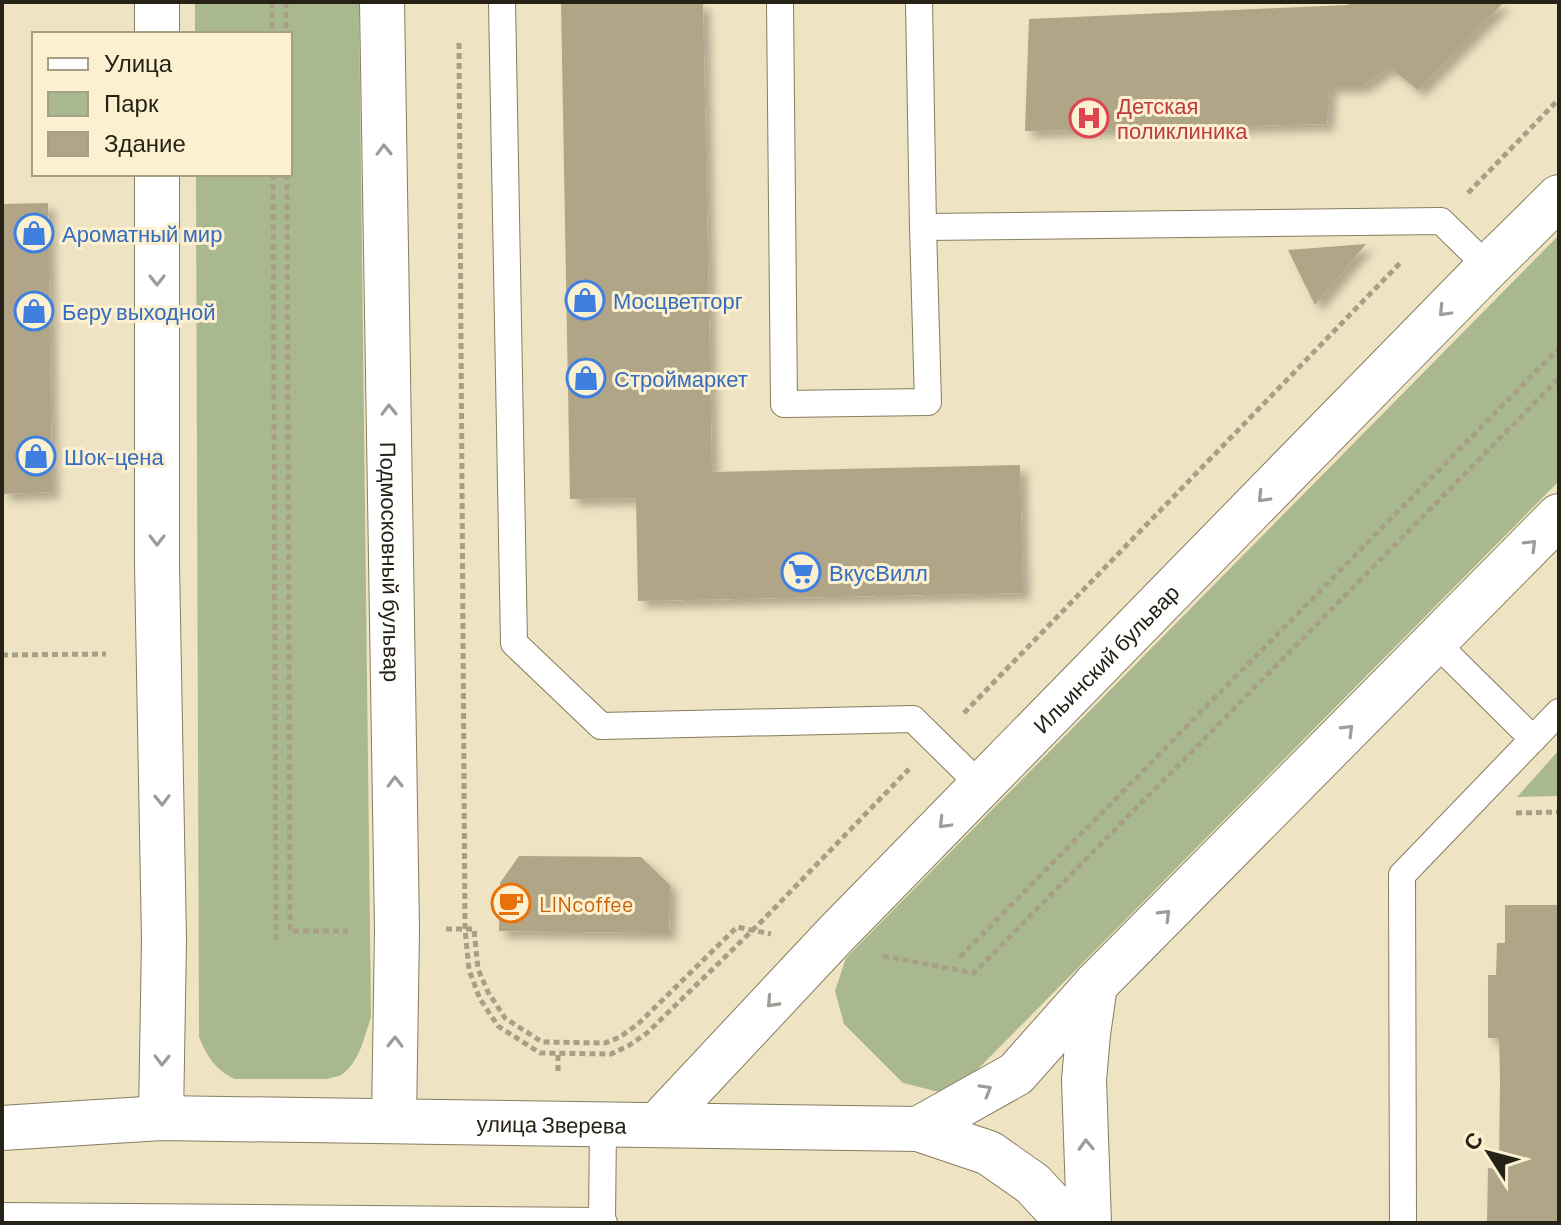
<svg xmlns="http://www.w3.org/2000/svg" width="1561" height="1225" viewBox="0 0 1561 1225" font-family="Barlow,sans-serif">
<defs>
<filter id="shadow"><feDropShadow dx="7" dy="7" stdDeviation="4" flood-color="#0004"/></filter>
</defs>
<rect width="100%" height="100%" fill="#eee3c2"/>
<g fill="#a9b88f">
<path d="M 195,2 L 359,2 L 371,1017 C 365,1035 359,1064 341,1075 C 337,1077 332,1077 328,1079 L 235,1079 C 215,1070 207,1056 199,1037 L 196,174 L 290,174 L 290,34 L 195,34 Z"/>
<polygon points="1559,235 1559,481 976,1071 939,1092 903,1083 844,1024 835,991 846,958"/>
<polygon points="1559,750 1559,796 1517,797"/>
</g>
<g fill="#b0a586" filter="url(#shadow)">
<polygon points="561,2 703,2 712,472 1020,465 1023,593 638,601 636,498 570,499"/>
<polygon points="1351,2 1504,2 1418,90 1389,67 1362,86 1330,86 1327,124 1025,131 1029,19 1348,5"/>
<polygon points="48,203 52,492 2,494 2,204"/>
<polygon points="1366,244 1315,305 1288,250"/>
<polygon points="519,856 641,857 670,885 669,933 499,931 500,883"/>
<polygon points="1505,905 1559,905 1559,1223 1487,1222 1488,1168 1499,1169 1500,1079 1499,1038 1488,1038 1488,975 1496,975 1497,943 1505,943"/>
</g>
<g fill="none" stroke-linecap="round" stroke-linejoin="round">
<defs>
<g id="lane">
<polyline points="502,2 514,643 601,726 913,719 981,786"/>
<polyline points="780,2 784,404 928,402 923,227"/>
<polyline points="919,2 923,227 1441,221 1488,267"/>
<polyline points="1435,642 1533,739 1559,712"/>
<polyline points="603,1124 602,1221 604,1223"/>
<polyline points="2,1216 602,1221"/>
<polyline points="1403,1223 1402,875 1533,739"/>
</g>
<g id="street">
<path id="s1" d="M 658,1124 L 836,934 L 1488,267 L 1559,197"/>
<polyline points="918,1129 1016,1074 1095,985"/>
<polyline points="1089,1223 1084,1080 1088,1034 1095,985 1559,516"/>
</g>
<g id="secondary">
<polyline points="157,2 157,34"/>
<path id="s2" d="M 382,2 L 397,930 L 394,1120"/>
<polyline points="157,174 157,565 164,940 161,1118"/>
<path id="s3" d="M 2,1128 L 161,1118 L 918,1129 L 989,1153 L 1033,1184 L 1069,1223"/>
</g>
</defs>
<use href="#lane" stroke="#877d5f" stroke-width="28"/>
<use href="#street" stroke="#877d5f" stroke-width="46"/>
<use href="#secondary" stroke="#877d5f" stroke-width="46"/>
<g stroke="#a8a086" stroke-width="5" stroke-dasharray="6 4" stroke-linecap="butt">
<polyline points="272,2 272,34"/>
<polyline points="286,2 286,34"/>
<polyline points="459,43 465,929 469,970 480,999 498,1026 540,1053 611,1054 628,1046 647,1033 763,920 909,769"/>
<polyline points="273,174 276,940"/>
<polyline points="287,174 290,931 348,931"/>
<polyline points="1468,193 1559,99"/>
<polyline points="2,655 106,654"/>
<polyline points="964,713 1402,261"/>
<polyline points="1516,813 1559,812"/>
<polyline points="446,929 474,929 478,969 488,992 505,1018 542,1042 605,1043 620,1037 638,1024 737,927 771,934"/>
<polyline points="883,956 974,973 1559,378"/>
<polyline points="960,957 1559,348"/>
<polyline points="558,1071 558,1053"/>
</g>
<use href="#lane" stroke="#fff" stroke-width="26"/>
<use href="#street" stroke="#fff" stroke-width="44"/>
<use href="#secondary" stroke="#fff" stroke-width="44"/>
</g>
<defs><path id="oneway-chevron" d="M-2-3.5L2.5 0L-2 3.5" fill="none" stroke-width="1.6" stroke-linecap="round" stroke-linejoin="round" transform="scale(2)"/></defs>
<g stroke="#9d9c96">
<use href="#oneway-chevron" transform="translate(384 150) rotate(-91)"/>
<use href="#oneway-chevron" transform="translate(157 280) rotate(90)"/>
<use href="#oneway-chevron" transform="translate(1444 311) rotate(134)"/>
<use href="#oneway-chevron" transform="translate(389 410) rotate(-91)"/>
<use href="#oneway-chevron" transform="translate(1263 497) rotate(134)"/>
<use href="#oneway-chevron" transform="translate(157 540) rotate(90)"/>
<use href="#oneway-chevron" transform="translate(1531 545) rotate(-45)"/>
<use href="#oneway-chevron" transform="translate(1348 730) rotate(-45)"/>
<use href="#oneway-chevron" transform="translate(395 782) rotate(-91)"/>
<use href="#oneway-chevron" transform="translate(162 800) rotate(89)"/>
<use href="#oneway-chevron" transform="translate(944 823) rotate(134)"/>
<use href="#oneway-chevron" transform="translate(1165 915) rotate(-45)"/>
<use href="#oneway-chevron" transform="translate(772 1002) rotate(133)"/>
<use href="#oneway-chevron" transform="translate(395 1042) rotate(-89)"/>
<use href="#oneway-chevron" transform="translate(162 1060) rotate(91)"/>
<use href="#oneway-chevron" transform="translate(986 1090) rotate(-30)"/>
<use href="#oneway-chevron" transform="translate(1086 1145) rotate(-92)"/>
</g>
<defs>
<symbol id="hospital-ring" viewBox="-11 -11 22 22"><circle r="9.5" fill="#fbf0cf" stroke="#e0444e" stroke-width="1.5"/><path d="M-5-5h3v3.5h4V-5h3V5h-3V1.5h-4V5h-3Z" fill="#e0444e"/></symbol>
<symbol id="shop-ring" viewBox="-11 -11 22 22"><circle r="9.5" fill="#fbf0cf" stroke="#3f7fe0" stroke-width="1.5"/><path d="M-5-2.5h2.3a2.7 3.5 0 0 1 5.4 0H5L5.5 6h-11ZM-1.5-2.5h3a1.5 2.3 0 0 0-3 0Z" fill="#3f7fe0"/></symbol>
<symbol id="supermarket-ring" viewBox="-11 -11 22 22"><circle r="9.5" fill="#fbf0cf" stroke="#3f7fe0" stroke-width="1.5"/><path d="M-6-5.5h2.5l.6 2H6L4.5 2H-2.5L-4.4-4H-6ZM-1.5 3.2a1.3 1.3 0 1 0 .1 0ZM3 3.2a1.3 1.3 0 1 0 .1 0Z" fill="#3f7fe0"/></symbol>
<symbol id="cafe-ring" viewBox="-11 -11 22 22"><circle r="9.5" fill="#fbf0cf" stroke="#e8710a" stroke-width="1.5"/><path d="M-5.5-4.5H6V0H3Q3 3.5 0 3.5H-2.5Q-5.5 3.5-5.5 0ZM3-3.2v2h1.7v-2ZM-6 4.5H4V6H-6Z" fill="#e8710a"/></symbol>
</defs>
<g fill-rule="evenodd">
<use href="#hospital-ring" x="1067" y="96" width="44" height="44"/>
<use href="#shop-ring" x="12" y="211" width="44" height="44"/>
<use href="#shop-ring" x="563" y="278" width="44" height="44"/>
<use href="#shop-ring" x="12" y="289" width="44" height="44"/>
<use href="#shop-ring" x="564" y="356" width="44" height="44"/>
<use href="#shop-ring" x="14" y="434" width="44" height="44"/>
<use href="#supermarket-ring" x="779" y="550" width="44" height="44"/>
<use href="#cafe-ring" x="489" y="881" width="44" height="44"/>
</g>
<g text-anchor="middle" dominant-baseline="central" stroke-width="6" stroke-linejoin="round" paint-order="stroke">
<g font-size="22" fill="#be3a42" stroke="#fbf0cf" text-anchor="start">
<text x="1117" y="105">Детская<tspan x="1117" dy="25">поликлиника</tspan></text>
</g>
<g font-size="22" fill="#366cbe" stroke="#fbf0cf" text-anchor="start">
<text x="62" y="233">Ароматный мир</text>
<text x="613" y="300">Мосцветторг</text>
<text x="62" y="311">Беру выходной</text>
<text x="614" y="378">Строймаркет</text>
<text x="64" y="456">Шок-цена</text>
<text x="829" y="572">ВкусВилл</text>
</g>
<g font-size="22" fill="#262216" stroke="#fbf0cf">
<text stroke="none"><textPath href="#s2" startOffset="560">Подмосковный бульвар</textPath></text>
<text stroke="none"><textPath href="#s1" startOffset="646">Ильинский бульвар</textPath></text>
<text stroke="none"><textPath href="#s3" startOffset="550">улица Зверева</textPath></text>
</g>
<g font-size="22" fill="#c56008" stroke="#fbf0cf" text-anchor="start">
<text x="539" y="903">LINcoffee</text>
</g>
</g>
<rect width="1561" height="1225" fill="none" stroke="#262216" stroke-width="8"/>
<rect x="32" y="32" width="260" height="144" fill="#fbf0cf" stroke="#a69e85" stroke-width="2"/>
<rect x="48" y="58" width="40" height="12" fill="#ffffff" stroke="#a69e85" stroke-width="2"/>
<text x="104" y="72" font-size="24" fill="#262216">Улица</text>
<rect x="48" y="92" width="40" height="24" fill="#a9b88f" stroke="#a69e85" stroke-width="2"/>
<text x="104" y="112" font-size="24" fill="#262216">Парк</text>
<rect x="48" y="132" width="40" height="24" fill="#b0a586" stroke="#a69e85" stroke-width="2"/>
<text x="104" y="152" font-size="24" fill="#262216">Здание</text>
<g transform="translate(1489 1153) rotate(306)" stroke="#fbf0cf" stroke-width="6" paint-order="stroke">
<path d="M0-6L14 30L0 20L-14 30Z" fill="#262216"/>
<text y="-12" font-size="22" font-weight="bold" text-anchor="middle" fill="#262216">С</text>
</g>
</svg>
